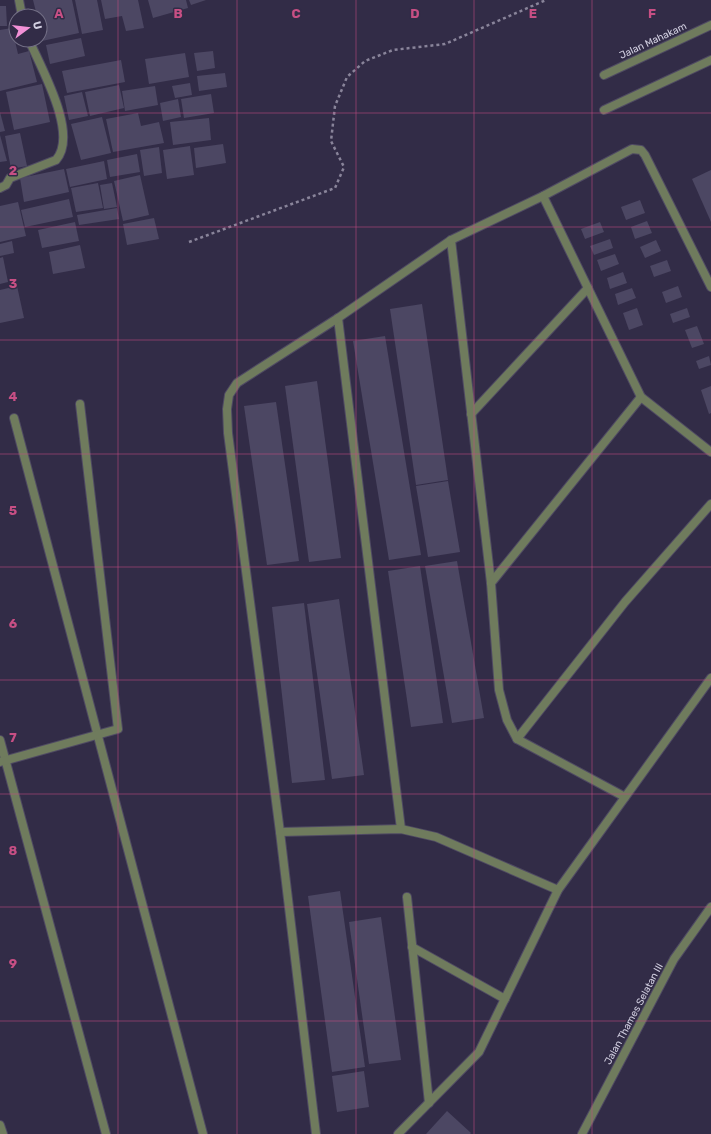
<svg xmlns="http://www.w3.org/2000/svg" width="711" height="1134" viewBox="0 0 711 1134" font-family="Rubik,sans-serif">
<rect width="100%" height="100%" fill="#322c47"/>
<g fill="#4c4763">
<polygon points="33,0 72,0 79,33 42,41 40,33 40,16 37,16"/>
<polygon points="75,0 97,0 103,30 82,34"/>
<polygon points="101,0 138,0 144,28 126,31 122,16 105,19"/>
<polygon points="148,0 186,0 188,8 153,18"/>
<polygon points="189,0 206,0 191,5"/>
<polygon points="0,6 6,6 7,26 0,26"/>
<polygon points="12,28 18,54 29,51 37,82 0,91 0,30"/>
<polygon points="81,38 85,56 50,64 46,45"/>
<polygon points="213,51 215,68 197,71 194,53"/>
<polygon points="185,53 189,77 149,84 145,59"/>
<polygon points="121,60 125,82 67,93 62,71"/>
<polygon points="225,73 227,87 199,91 197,76"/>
<polygon points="190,83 192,95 175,98 172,86"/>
<polygon points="42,84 50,122 14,130 6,92"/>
<polygon points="119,85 124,108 90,116 85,92"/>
<polygon points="155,86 158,105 125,111 122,91"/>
<polygon points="82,92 88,116 69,120 64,96"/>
<polygon points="211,94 214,113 184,118 181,99"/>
<polygon points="178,99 181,117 163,121 160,103"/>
<polygon points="0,112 5,131 0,132"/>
<polygon points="138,113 141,126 159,122 164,143 113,152 106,119"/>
<polygon points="102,117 111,153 81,160 71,124"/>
<polygon points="209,118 211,140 173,145 170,122"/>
<polygon points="20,133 27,166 11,169 5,136"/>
<polygon points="0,135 7,161 0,162"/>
<polygon points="223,144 226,163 196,168 194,148"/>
<polygon points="190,146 194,175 167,179 163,150"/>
<polygon points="159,147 162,173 144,176 140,150"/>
<polygon points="137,154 140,172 110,177 107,160"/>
<polygon points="104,161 107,179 70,187 66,169"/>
<polygon points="64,169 69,192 24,202 20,178"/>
<polygon points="711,170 711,222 692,179"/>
<polygon points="140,175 149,215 123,221 114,181"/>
<polygon points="98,183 103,208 76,212 71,188"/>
<polygon points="112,183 117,207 104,209 100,185"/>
<polygon points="69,199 73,217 25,227 21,210"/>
<polygon points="640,200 645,213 626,220 621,207"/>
<polygon points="18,202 26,236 0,242 0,206"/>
<polygon points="117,208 119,219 79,225 77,215"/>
<polygon points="154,218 159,239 127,245 123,224"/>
<polygon points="647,221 652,233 635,239 631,227"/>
<polygon points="75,222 79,241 42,248 38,230"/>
<polygon points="600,222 604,232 585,239 581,229"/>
<polygon points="610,239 613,248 594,255 590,246"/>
<polygon points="656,240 661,251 645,258 640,247"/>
<polygon points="12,241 14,253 0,256 0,244"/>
<polygon points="80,245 85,268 53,274 49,252"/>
<polygon points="615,254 619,264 601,271 597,260"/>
<polygon points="3,257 8,282 0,284 0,258"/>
<polygon points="667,260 671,271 654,277 650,266"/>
<polygon points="623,272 627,283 610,289 607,278"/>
<polygon points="17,286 24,318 0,323 0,290"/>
<polygon points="678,286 682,297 666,303 662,292"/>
<polygon points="632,288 636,298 618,305 615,294"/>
<polygon points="422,304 448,480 416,485 390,309"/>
<polygon points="637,308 643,325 629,330 623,313"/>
<polygon points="687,308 690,317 673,323 670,314"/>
<polygon points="697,326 704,344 692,348 685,330"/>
<polygon points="385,336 421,555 389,560 353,341"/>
<polygon points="709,356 711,365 699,369 696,361"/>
<polygon points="317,381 341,558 309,562 285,386"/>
<polygon points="711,386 711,413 709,414 701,390"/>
<polygon points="276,402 299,561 267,565 244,406"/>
<polygon points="448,481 460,552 428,557 416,486"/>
<polygon points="457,561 484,718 452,723 425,566"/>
<polygon points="420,566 443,723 411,727 388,571"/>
<polygon points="339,599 364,775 332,779 307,604"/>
<polygon points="304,603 325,780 292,783 272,607"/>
<polygon points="340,891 365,1067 332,1072 308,896"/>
<polygon points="381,917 401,1060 369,1064 349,922"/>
<polygon points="364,1071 369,1107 337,1112 332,1076"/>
<polygon points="447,1111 471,1133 470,1134 426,1134"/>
</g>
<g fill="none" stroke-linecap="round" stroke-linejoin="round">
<defs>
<g id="minor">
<polyline points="19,0 22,16"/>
<polyline points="604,75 711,25"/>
<polyline points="604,110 711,60"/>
<path d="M 0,188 L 6,185 L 10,178 L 56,160 C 79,134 41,68 29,40"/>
<polyline points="543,196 641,397 711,452"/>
<polyline points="451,240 491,583 499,690 507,720 517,739 625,797"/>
<polyline points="338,318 401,829"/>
<polyline points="471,414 588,288"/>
<polyline points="14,418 203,1134"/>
<polyline points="491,583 641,397"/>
<polyline points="517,739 625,602 711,504"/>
<polyline points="0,740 106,1134"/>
<polyline points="0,762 118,729 80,404"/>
<polyline points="280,832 401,829 436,837 558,890"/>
<polyline points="407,897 429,1103"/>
<polyline points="412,947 505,999"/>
<polyline points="0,1125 3,1134"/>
<polyline points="316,1134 280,832 228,433 227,409 229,395 237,383 338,318 451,240 543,196 632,149 641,150 645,155 711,287"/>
<polyline points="398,1134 479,1052 558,890 711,678"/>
<polyline points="582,1134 674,959 711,907"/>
</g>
</defs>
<use href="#minor" stroke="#4f4a63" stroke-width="10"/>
<polyline stroke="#89849a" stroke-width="2.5" stroke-dasharray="3 3" stroke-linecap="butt" points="189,242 335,188 344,167 331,141 335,106 347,77 365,61 393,50 445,44 546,0"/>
<use href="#minor" stroke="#6f7b5d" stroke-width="8"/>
</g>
<path fill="none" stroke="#c74f84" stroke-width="1" stroke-opacity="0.55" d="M 118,0 L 118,1134M 237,0 L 237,1134M 356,0 L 356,1134M 474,0 L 474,1134M 592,0 L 592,1134M 0,113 L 711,113M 0,227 L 711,227M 0,340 L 711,340M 0,454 L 711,454M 0,567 L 711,567M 0,680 L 711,680M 0,794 L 711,794M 0,907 L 711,907M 0,1021 L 711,1021"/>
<g text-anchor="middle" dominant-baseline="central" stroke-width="3" stroke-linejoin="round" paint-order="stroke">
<g font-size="10" fill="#d3d0e2" stroke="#322c47">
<text transform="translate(653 41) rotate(-25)">Jalan Mahakam</text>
<text transform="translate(634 1014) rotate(-62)">Jalan Thames Selatan III</text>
</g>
</g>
<g font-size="13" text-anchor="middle" font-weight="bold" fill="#c74f84" stroke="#322c47" stroke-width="3" stroke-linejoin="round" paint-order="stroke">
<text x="59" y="18">A</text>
<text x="178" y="18">B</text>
<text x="296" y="18">C</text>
<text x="415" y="18">D</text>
<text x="533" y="18">E</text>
<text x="652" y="18">F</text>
<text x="13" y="175">2</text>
<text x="13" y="288">3</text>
<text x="13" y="401">4</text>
<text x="13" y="515">5</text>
<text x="13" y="628">6</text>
<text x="13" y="742">7</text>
<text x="13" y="855">8</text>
<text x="13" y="968">9</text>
</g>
<g transform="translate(28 28) rotate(75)"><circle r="19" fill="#322c47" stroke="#726e85"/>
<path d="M0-3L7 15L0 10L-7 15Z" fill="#f291d7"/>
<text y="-6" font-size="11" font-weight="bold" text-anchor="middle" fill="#d3d0e2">U</text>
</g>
</svg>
